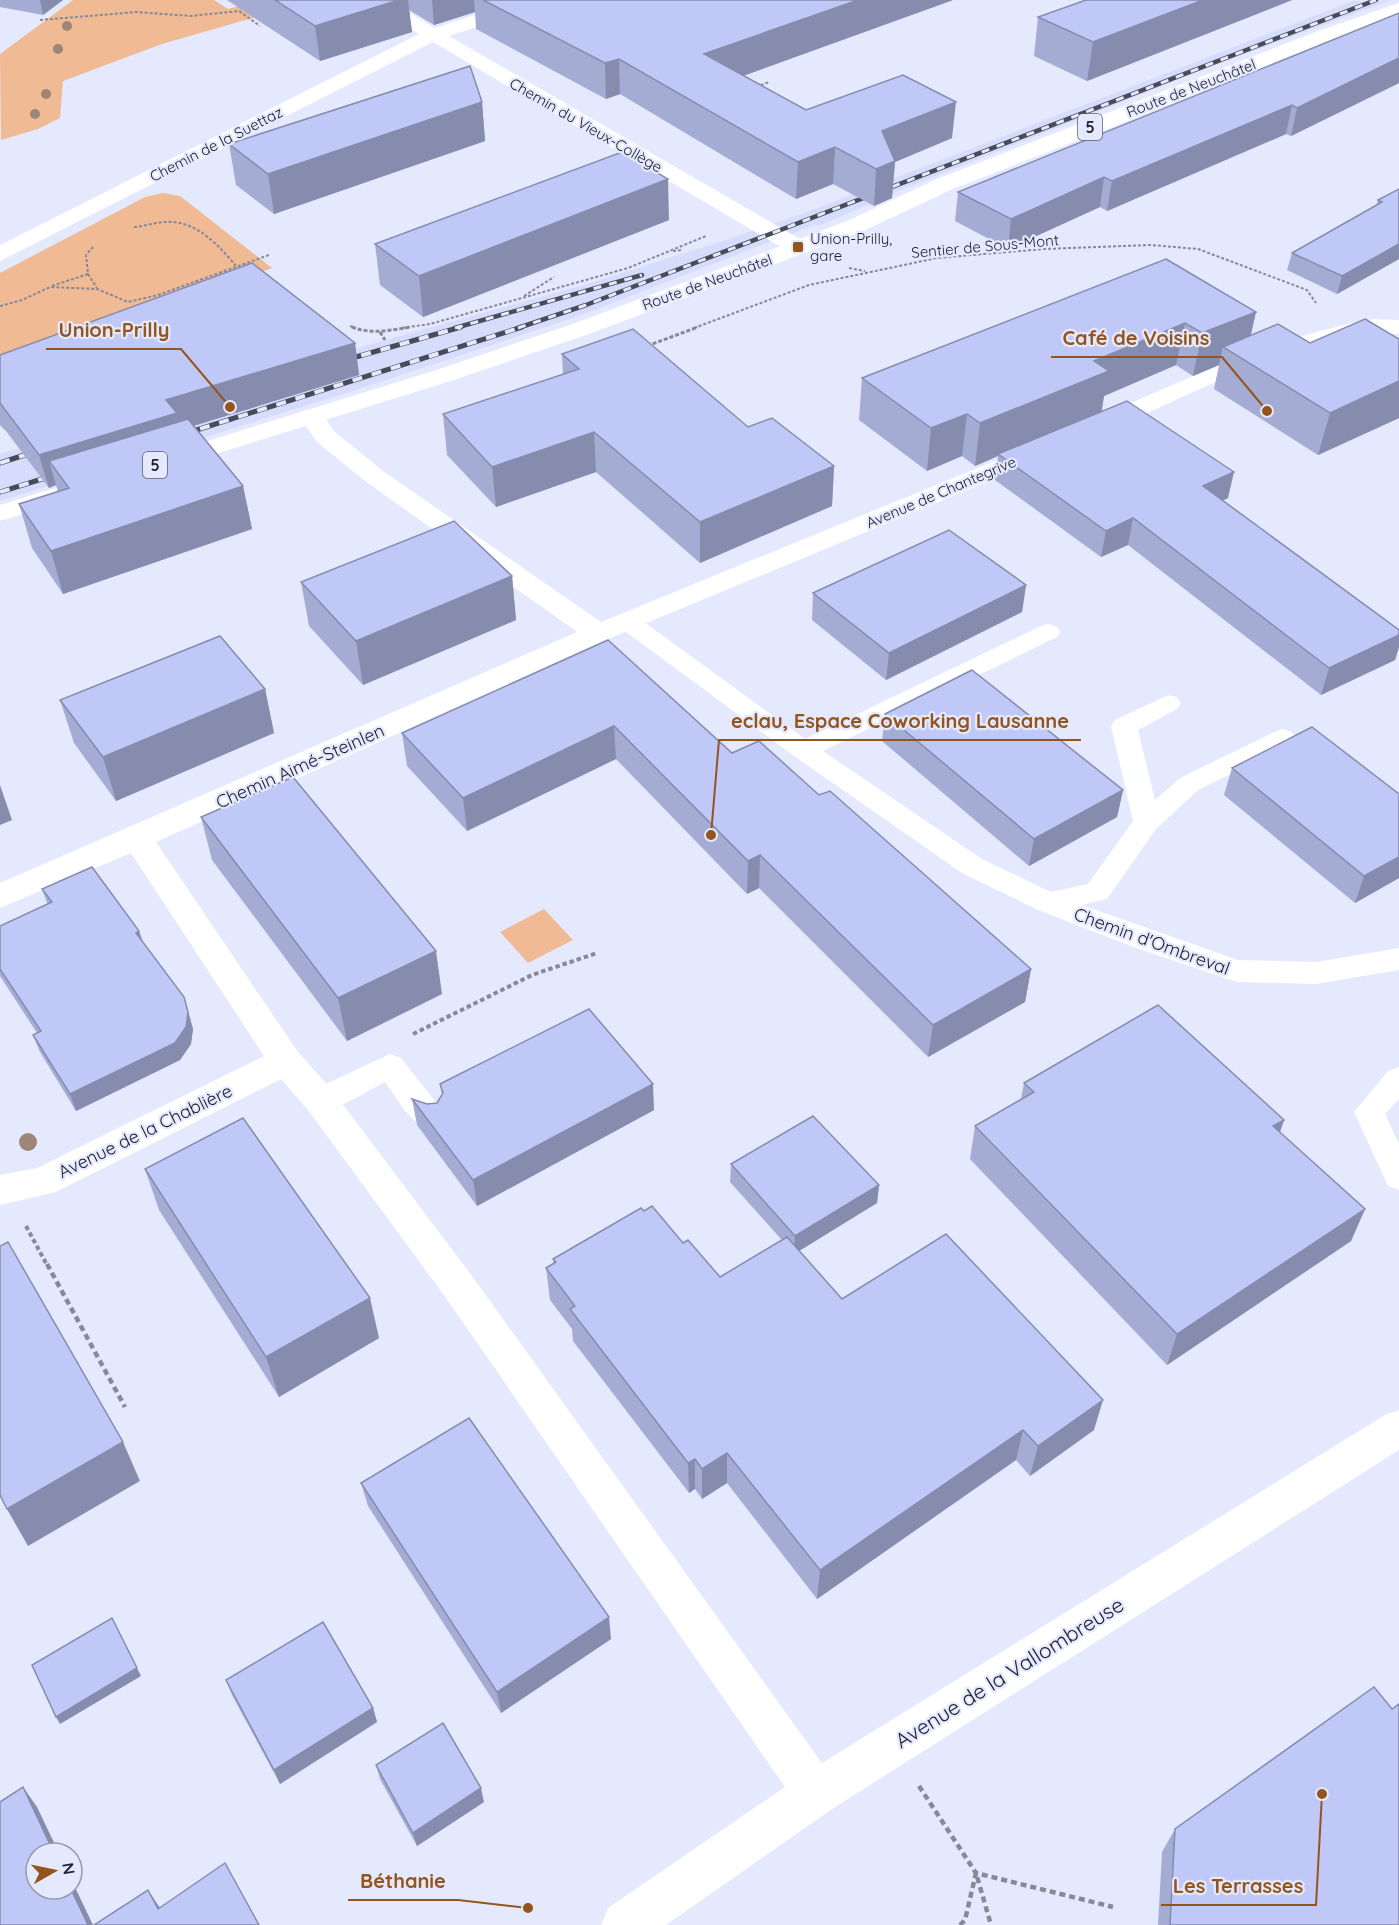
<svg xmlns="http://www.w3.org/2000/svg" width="1399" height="1925" viewBox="0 0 1399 1925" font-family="Quicksand,sans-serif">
<rect width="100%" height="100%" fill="#e5e9fd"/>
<polygon fill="#d6dcfc" points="1392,0 1217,64 906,188 821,225 814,225 579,316 353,391 0,501 0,454 385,340 581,286 729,239 799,215 1353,1"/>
<g fill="#efba94">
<polygon points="73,0 214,0 228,9 260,0 305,3 162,44 63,81 60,118 38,129 1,140 0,54"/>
<polygon points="163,193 180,196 272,268 0,368 0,273 145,197"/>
<polygon points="544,909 573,940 528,963 500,932"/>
</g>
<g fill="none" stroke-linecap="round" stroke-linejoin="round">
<g stroke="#858998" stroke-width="2" stroke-dasharray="3 2" stroke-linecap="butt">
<polyline points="40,20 137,12 191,16 239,11 260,26"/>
<polyline points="756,87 769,82"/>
<path d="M 134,227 C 146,226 159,221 172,222 C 199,223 221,248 237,267"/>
<polyline points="673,251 682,250"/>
<polyline points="849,268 865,271"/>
<polyline points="88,274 97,288"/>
<polyline points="52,286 88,274 86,255 93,247"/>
<polyline points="524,296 554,277"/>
<polyline points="0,306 22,300 50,287 97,289 128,302 158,295 269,255"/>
<polyline points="350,326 356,328"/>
<polyline points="402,328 430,324 628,268 706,236"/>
<polyline points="694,328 809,285 937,258 1044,249 1151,245 1198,249 1307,290 1316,303"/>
</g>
<g stroke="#858998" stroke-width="3" stroke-dasharray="4 2" stroke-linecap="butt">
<path d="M 352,327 C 372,335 391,330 411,327"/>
<polyline points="380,332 385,340"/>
<polyline points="647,346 698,327"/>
</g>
<g stroke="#858998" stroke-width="4" stroke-dasharray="4.5 3" stroke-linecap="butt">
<polyline points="413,1034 532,975 597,953"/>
<polyline points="26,1226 47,1265"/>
</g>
<g stroke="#858998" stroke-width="4.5" stroke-dasharray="6 4" stroke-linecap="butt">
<polyline points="47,1264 125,1407"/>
<polyline points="919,1786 976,1873 1113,1907"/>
<polyline points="960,1925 965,1920 976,1873 991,1925"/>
</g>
<g fill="#fff" fill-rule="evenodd">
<polygon points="627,613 636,616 805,739 1039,627 1048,624 1057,627 1060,632 1057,637 823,751 982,859 1051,892 1088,884 1133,821 1111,726 1115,720 1168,695 1177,697 1181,703 1177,709 1138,730 1155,800 1180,778 1274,732 1283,729 1292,732 1296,738 1292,744 1198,790 1156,829 1107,899 1082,905 1238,960 1316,962 1399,948 1399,970 1316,984 1237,982 1139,949 1038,910 962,873 794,756 618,626 615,621 618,616"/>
<path d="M 390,1054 L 401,1058 L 441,1109 L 445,1118 L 441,1127 C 414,1135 399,1100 385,1082 C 364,1092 333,1116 309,1108 L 305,1100 L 309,1092 Z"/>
<polygon points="1399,1067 1399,1099 1385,1114 1399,1144 1399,1190 1388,1186 1354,1112 1388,1071"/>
</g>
<g fill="#fff" fill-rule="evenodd">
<polygon points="365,0 387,0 435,28 520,0 548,0 546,4 449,36 807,243 810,248 807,253 791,253 433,42 0,261 0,245 419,34"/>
<path d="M 1373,319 L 1399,320 L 1399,334 C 1312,329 1188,396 1108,431 L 1099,433 L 1090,431 L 1087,426 L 1090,421 C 1182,381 1273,337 1373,319 Z"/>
<polygon points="311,409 320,411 335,432 383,471 601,622 1029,447 1038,444 1047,447 1051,452 1047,457 608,639 156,842 298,1052 332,1090 472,1276 822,1763 1385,1415 1399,1410 1399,1450 832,1809 666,1925 601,1925 608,1908 785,1787 446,1298 308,1110 281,1079 56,1192 0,1205 0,1175 37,1168 264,1056 131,853 0,908 0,883 577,632 365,481 317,442 299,416 302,411"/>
</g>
<g fill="#fff" fill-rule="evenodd">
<polygon points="1399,3 1399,15 953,189 863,231 589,334 451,381 177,466 168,469 159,466 155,461 159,456 433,371 573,324 847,221 937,179 1321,30"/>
<polygon points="62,486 71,488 75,494 71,500 0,521 0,505"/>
</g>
<defs>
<g id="rail-far1">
<polyline points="455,328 642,275"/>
<polyline points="518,328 586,305 1376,0"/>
</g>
<g id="rail">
<polyline points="342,361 461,327"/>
<polyline points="181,435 522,327"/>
<polyline points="0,463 40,450"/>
<polyline points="0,492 58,474"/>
</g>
</defs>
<use href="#rail-far1" stroke="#484b58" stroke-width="4.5"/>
<use href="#rail" stroke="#484b58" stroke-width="5"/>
<use href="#rail-far1" stroke="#e5e9fd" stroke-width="3" stroke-dasharray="8" stroke-linecap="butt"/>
<use href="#rail" stroke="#e5e9fd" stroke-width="4" stroke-dasharray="10" stroke-linecap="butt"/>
</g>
<g fill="#9e8577">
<circle cx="67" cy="26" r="5"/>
<circle cx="58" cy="49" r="5"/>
<circle cx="46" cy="94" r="5"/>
<circle cx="35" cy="114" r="5"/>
<circle cx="28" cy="1142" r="9"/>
</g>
<g fill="#a4acd4">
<polygon points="0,0 63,0 43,15 0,7"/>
<polygon points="227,0 953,0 743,76 806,110 952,138 895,162 892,198 874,206 833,184 796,199 620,94 606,99 476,29 475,12 434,25 409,10 412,32 320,61"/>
<polygon points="1292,0 1087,81 1034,56 1038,17"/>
<polygon points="1399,13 1399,83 1291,136 1286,134 1107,211 1100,207 1008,249 955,221 958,192"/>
<polygon points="482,102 485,141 274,214 236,185 229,144"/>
<polygon points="1399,189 1399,259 1337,294 1287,270 1292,253 1376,206 1378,200"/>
<polygon points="669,220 423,317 380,285 375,244"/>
<polygon points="1166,259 1256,312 1251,335 1310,343 1399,339 1399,418 1318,455 1214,389 1219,365 1193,376 1176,365 1104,396 1102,411 1228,498 1222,501 1399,630 1399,647 1395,660 1321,695 1128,545 1101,557 995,480 998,456 975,466 962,456 927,471 859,420 862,378"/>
<polygon points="355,343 359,375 193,426 243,486 252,529 63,594 32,548 19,504 58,492 56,485 49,488 6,431 0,425 0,355"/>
<polygon points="562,354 748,427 834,466 832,506 700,563 596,472 496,507 447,455 443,414 563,375"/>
<polygon points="512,576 516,620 363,685 309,626 301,582"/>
<polygon points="1026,585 1022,612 886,680 812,620 813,593"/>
<polygon points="608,640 732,753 819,795 1031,969 1025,1002 928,1057 759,888 747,894 616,759 467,831 407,766 402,733"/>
<polygon points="265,689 274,733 116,801 74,743 60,700"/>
<polygon points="885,714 1123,790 1117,817 1029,866 882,741"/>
<polygon points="1232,768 1399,794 1399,878 1355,903 1224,795"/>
<polygon points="201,817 442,994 347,1041 212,860"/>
<polygon points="42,889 143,942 189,1014 193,1029 191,1044 180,1060 76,1111 40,1052 33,1035 37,1033 0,976 0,926 48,905"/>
<polygon points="1024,1083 1284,1120 1280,1132 1365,1209 1351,1241 1167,1365 970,1159 975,1126 1021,1099"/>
<polygon points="440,1084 654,1110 477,1206 417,1125 412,1099 427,1104 437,1103 442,1095"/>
<polygon points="731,1164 879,1185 877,1203 799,1251 842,1299 1094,1430 1030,1476 1016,1460 817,1599 727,1483 702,1499 695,1489 689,1493 573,1341 572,1329 550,1300 546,1268 553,1264 553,1259 644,1211 683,1243 720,1277 782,1240 730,1182"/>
<polygon points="145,1169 379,1338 279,1397 159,1210"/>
<polygon points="361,1483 611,1639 501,1713 368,1506"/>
<polygon points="226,1680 373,1708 377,1722 280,1784 232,1695"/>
<polygon points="1392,1709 1399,1925 1158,1925 1162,1852 1175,1829"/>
<polygon points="376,1765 484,1802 417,1846 380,1779"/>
</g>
<g fill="#868cad">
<polygon points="40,0 63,0 43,15"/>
<polygon points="399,0 408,0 412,32 320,61 315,26"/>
<polygon points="432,0 474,0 475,12 434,25"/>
<polygon points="858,0 953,0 704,90 704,54"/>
<polygon points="1203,0 1292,0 1087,81 1093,42"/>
<polygon points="1399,58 1399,83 1291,136 1297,108"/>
<polygon points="619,59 620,94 606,99 605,63"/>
<polygon points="482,102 485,141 274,214 268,174"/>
<polygon points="956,102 952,138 895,162 892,198 874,206 876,169 882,131"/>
<polygon points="1292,105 1286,134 1107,211 1112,181"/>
<polygon points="835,147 833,184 796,199 798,162"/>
<polygon points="1104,177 1100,207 1008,249 1011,219"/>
<polygon points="668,179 669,220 423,317 419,276"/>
<polygon points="1399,244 1399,259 1337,294 1342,276"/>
<polygon points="1256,312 1246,354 1223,347 1219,365 1193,376 1202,333"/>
<polygon points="1185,323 1176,365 1104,396 1101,413 998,454 998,456 975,466 980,423 1094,361"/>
<polygon points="355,343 359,375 180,430 49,461 56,485 49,488 39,455 166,400"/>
<polygon points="1399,381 1399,418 1318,455 1330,413"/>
<polygon points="967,414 962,456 927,471 931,428"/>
<polygon points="594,432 596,472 496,507 492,467"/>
<polygon points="834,466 832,506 700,563 700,522"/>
<polygon points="1234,472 1228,498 1197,513 1203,486"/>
<polygon points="243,486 252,529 63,594 51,551"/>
<polygon points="1133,518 1128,545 1101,557 1106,531"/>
<polygon points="512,576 516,620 363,685 356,641"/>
<polygon points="1026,585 1022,612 886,680 889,653"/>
<polygon points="1399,635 1399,647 1395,660 1321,695 1329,668"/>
<polygon points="265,689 274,733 116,801 103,757"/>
<polygon points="614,726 616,759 467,831 463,798"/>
<polygon points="0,785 12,820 0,825"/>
<polygon points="1123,790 1117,817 1029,866 1034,839"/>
<polygon points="760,855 759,888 747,894 748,861"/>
<polygon points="1399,857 1399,878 1355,903 1364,876"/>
<polygon points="139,931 145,948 136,933"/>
<polygon points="436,951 442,994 347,1041 338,998"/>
<polygon points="1031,969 1025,1002 928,1057 933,1025"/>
<polygon points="184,997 193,1029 191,1044 180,1060 76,1111 70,1094"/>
<polygon points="653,1084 654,1110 477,1206 473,1180"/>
<polygon points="1284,1120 1273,1152 1273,1126"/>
<polygon points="879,1185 877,1203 794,1254 795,1236"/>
<polygon points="1365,1209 1351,1241 1167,1365 1177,1334"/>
<polygon points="370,1298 379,1338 279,1397 266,1357"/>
<polygon points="1103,1400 1094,1430 1030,1476 1038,1446"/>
<polygon points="1023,1430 1016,1460 817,1599 820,1570"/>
<polygon points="123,1442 140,1481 28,1546 7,1509"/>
<polygon points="727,1453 727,1483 702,1499 702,1469"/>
<polygon points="695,1459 695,1489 689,1493 688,1463"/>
<polygon points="609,1617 611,1639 501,1713 497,1692"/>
<polygon points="112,1618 141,1676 60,1724 56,1717"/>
<polygon points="373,1708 377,1722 280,1784 274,1770"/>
<polygon points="23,1787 37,1807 59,1853 54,1853"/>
<polygon points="481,1788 484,1802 417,1846 413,1833"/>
<polygon points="72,1881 93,1925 88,1925 71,1889 72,1889"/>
<polygon points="148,1890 160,1908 158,1909"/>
</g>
<g fill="#bfc8f7" stroke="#868cad" stroke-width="1.5">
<polygon points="275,0 399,0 315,26"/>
<polygon points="483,0 858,0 704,54 806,110 903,75 956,102 882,131 895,161 876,169 835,147 798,162 619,59 605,63"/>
<polygon points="1086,0 1203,0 1093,42 1038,17"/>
<polygon points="1399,13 1399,58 1297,108 1292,105 1112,181 1104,177 1011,219 958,192"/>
<polygon points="470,66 482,102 268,174 229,144"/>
<polygon points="622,152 668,179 419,276 375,244"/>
<polygon points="1399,189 1399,244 1342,276 1292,253 1382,202 1378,200"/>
<polygon points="1166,259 1256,312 1202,333 1185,323 1094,361 1109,371 980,423 967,414 931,428 862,378"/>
<polygon points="252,263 355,343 166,400 177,413 39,455 0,403 0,355"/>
<polygon points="1365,319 1399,339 1399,381 1330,413 1223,347 1278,324 1310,343"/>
<polygon points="633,329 748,427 772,418 834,466 700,522 594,432 492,467 443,414 579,369 562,354"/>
<polygon points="1127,401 1234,472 1203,486 1399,630 1399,635 1329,668 1133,518 1106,531 998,454"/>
<polygon points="188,419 243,486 51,551 19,504 69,488 49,461"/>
<polygon points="454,521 512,576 356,641 301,582"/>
<polygon points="949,530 1026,585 889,653 813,593"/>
<polygon points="220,636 265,689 103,757 60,700"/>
<polygon points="608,640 732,753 759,741 819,795 830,791 1031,969 933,1025 760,855 748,861 614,726 463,798 402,733"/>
<polygon points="972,670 1123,790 1034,839 885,714"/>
<polygon points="1312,727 1399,794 1399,857 1364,876 1232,768"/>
<polygon points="293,777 436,951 338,998 201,817"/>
<polygon points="92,867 139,931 136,933 184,997 188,1012 186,1027 175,1043 70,1094 33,1035 41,1031 0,969 0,926 52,902 42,889"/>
<polygon points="1158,1005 1284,1120 1273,1126 1365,1209 1177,1334 975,1126 1034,1092 1024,1083"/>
<polygon points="589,1009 653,1084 473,1180 412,1099 427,1104 437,1103 443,1093 440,1084"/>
<polygon points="813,1116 879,1185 795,1236 731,1164"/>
<polygon points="243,1118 370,1298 266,1357 145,1169"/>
<polygon points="652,1206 683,1243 688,1240 720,1277 787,1237 842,1299 946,1234 1103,1400 1038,1446 1023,1430 820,1570 727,1453 702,1469 695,1459 688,1463 570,1309 575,1306 546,1268 556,1262 553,1259 641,1208 644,1211"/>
<polygon points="8,1242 123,1442 7,1509 0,1495 0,1246"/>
<polygon points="469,1418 609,1617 497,1692 361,1483"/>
<polygon points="112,1618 137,1668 56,1717 32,1665"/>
<polygon points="323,1622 373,1708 274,1770 226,1680"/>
<polygon points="1374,1687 1392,1709 1399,1704 1399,1925 1170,1925 1175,1829"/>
<polygon points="443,1723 481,1788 413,1833 376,1765"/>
<polygon points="23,1787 54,1853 36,1853 36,1889 71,1889 88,1925 0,1925 0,1802"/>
<polygon points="225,1863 259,1925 94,1925 148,1890 158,1909"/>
</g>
<rect fill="#94541e" stroke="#e5e9fd" stroke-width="2" x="792" y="241" width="12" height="12" rx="3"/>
<g text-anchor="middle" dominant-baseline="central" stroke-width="4.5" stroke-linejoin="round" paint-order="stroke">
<g font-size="15" fill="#20232e" stroke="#e5e9fd">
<text transform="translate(1191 88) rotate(-21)">Route de Neuchâtel</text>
<text transform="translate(586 125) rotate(30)">Chemin du Vieux-Collège</text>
<text transform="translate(216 144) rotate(-27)">Chemin de la Suettaz</text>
<text transform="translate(985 246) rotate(-5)">Sentier de Sous-Mont</text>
<text transform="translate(707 282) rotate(-20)">Route de Neuchâtel</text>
<text transform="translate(941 492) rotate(-23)">Avenue de Chantegrive</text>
</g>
<g font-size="15" fill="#20232e" stroke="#e5e9fd" text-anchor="start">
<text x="810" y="238">Union-Prilly,<tspan x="810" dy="17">gare</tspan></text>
</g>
<g fill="#e5e9fd" stroke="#5b5e6c" stroke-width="1.5">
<rect x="1078" y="114" width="24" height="26" rx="4.5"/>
<rect x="143" y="452" width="24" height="26" rx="4.5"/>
</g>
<g font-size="16" font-weight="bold" fill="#20232e">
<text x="1090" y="127">5</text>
<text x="155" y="465">5</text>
</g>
<g font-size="18" fill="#20232e" stroke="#e5e9fd">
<text transform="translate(300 766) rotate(-24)">Chemin Aimé-Steinlen</text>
<text transform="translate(1152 941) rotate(20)">Chemin d'Ombreval</text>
<text transform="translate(145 1131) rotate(-26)">Avenue de la Chablière</text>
</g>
<g font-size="21" fill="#20232e" stroke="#e5e9fd">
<text transform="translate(1009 1672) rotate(-32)">Avenue de la Vallombreuse</text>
</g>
</g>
<path fill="none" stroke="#94541e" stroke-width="2" d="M230 407L181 349H46M1267 411L1222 357H1051M711 835L719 740H1081M528 1908L458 1900H348M1322 1794L1316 1905H1161"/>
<g fill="#94541e" stroke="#e5e9fd" stroke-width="2">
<circle cx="230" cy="407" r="6"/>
<circle cx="1267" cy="411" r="6"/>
<circle cx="711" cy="835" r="6"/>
<circle cx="528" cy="1908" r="6"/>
<circle cx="1322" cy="1794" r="6"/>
</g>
<g font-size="20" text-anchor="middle" font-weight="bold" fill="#94541e" stroke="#e5e9fd" stroke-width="4.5" stroke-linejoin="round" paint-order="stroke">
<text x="114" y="337">Union-Prilly</text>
<text x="1136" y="345">Café de Voisins</text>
<text x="900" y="728">eclau, Espace Coworking Lausanne</text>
<text x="403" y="1888">Béthanie</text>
<text x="1238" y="1893">Les Terrasses</text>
</g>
<g transform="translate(54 1871) rotate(81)"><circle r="28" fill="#e5e9fd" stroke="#969aaa" stroke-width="1.5"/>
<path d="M0-4.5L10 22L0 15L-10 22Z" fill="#94541e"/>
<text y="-9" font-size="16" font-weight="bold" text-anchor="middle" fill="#20232e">N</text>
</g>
</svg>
